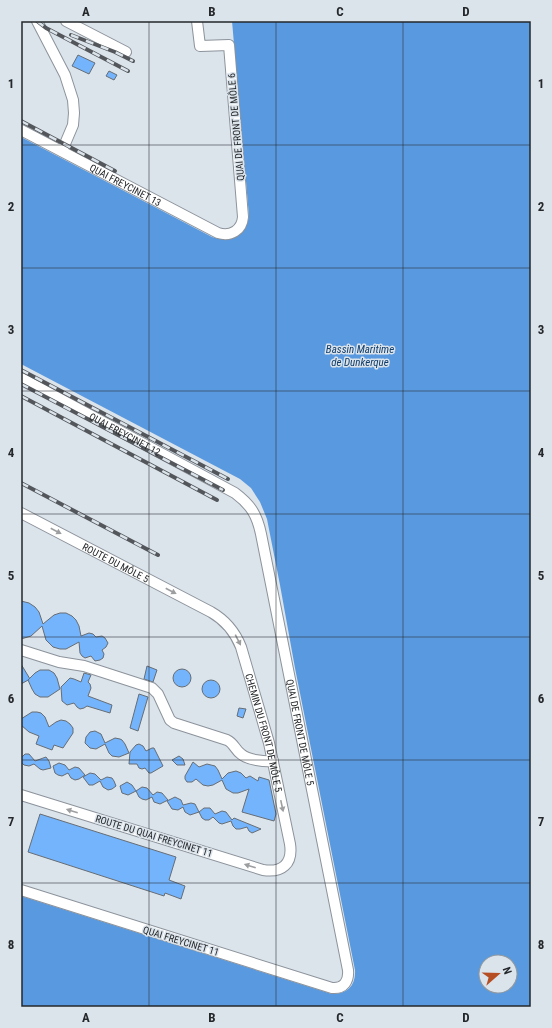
<svg xmlns="http://www.w3.org/2000/svg" width="552" height="1028" viewBox="0 0 552 1028" font-family="'Roboto Condensed',sans-serif">
<rect width="100%" height="100%" fill="#dbe3eb"/>
<path fill="#5999df" fill-rule="evenodd" d="M 232,21 L 531,21 L 531,1007 L 21,1007 L 21,896 L 332,994 C 348,994 356,985 355,970 L 295,668 L 280,585 L 267,519 L 260,502 L 251,488 L 240,479 L 21,364 L 21,137 L 212,237 C 229,243 246,234 249,216 ZM 486,962 L 510,962 L 510,986 L 486,986 Z"/>
<g fill="#73b4fc" stroke="#666d75">
<polygon points="78,55 95,63 89,74 72,66"/>
<polygon points="109,71 117,75 114,80 106,76"/>
<polygon points="21,601 29,603 35,607 39,612 43,624 54,615 60,613 66,613 72,616 76,620 79,626 81,636 89,633 93,634 96,637 102,636 105,638 108,643 106,647 102,650 104,654 103,658 100,660 95,661 91,656 85,658 82,656 80,653 79,642 66,649 60,649 53,647 46,640 42,626 31,636 21,639"/>
<polygon points="21,664 30,679 21,684"/>
<polygon points="147,666 157,670 153,682 144,679"/>
<circle cx="182" cy="678" r="9"/>
<polygon points="40,670 49,670 54,673 57,678 60,689 48,697 40,697 35,694 32,689 28,680 35,673"/>
<polygon points="84,673 91,675 88,682 90,684 91,688 88,696 112,705 110,713 87,706 84,708 80,709 77,707 74,703 67,705 62,701 61,687 70,678 74,679 81,682"/>
<circle cx="211" cy="689" r="9"/>
<polygon points="139,694 148,697 138,731 130,728"/>
<polygon points="239,708 246,709 243,718 237,716"/>
<polygon points="32,712 37,712 41,713 45,717 49,727 56,722 61,720 66,721 70,724 73,728 73,733 63,748 54,745 52,750 36,744 39,736 29,732 21,725 21,719"/>
<polygon points="95,731 101,734 105,743 115,738 120,739 122,740 125,744 129,753 119,757 112,756 109,753 105,744 96,749 90,748 85,743 86,737 90,732"/>
<polygon points="139,744 143,746 146,751 152,748 154,748 163,766 151,773 149,773 145,768 142,769 139,768 137,764 129,764 130,752 136,745"/>
<polygon points="25,754 29,754 35,761 46,757 49,761 51,768 43,770 40,769 34,764 29,766 24,765 21,762 21,758"/>
<polygon points="179,756 183,759 185,765 177,765 172,760"/>
<polygon points="193,762 199,767 207,764 215,766 218,770 222,779 228,773 236,771 241,773 246,778 250,776 258,781 259,777 269,780 276,814 274,821 242,812 249,789 238,793 233,793 226,789 222,780 213,785 208,786 203,785 196,779 192,782 187,782 185,779 185,776"/>
<polygon points="59,763 65,765 69,770 75,767 79,768 85,775 79,779 75,780 71,778 68,773 62,776 58,775 55,773 53,766"/>
<polygon points="90,773 95,774 101,780 107,777 112,778 114,781 116,786 112,789 108,790 103,787 100,781 93,785 89,785 83,777"/>
<polygon points="127,782 132,785 136,791 128,795 122,793 120,786"/>
<polygon points="142,787 147,788 153,795 157,792 162,793 168,800 160,804 154,802 152,797 146,800 142,799 139,797 136,791"/>
<polygon points="175,797 181,800 183,805 191,803 195,804 199,812 190,815 185,812 183,807 178,810 172,809 167,801"/>
<polygon points="204,808 210,808 215,814 222,811 226,812 232,820 234,818 261,829 252,833 249,831 247,827 240,829 236,829 233,826 231,821 222,824 219,823 213,817 209,820 205,820 202,818 199,812"/>
<polygon points="40,814 176,857 169,880 185,886 181,899 165,893 164,896 28,852"/>
</g>
<g fill="none" stroke-linecap="round" stroke-linejoin="round">
<defs>
<g id="minor">
<polyline points="37,21 65,75 73,100 74,113 73,125 62,151"/>
<polyline points="66,21 126,52"/>
<path id="s1" d="M 21,130 L 218,233 C 231,237 242,230 243,217 L 229,45 L 200,46 L 197,21"/>
<path id="s2" d="M 21,378 L 235,493 C 251,505 257,515 261,534 L 348,970 C 349,981 344,989 332,988 L 21,890"/>
<path id="s3" d="M 21,513 L 211,612 C 225,620 235,632 241,647 L 269,743 L 290,844 C 293,864 282,873 263,870 L 21,795"/>
<path d="M 21,650 L 59,662 L 84,666 L 152,688 L 158,694 L 170,720 L 174,723 L 227,740 C 234,743 235,750 241,754 C 248,760 265,762 273,761"/>
</g>
</defs>
<use href="#minor" stroke="#8c939b" stroke-width="12"/>
<use href="#minor" stroke="#fff" stroke-width="10"/>
<defs>
<g id="rail">
<polyline points="37,21 46,28 128,71"/>
<polyline points="71,35 115,52 133,61"/>
<polyline points="21,121 115,171"/>
<polyline points="21,370 228,479"/>
<polyline points="21,384 223,490"/>
<polyline points="21,396 217,500"/>
<polyline points="21,483 158,555"/>
</g>
</defs>
<use href="#rail" stroke="#53575b" stroke-width="4"/>
<use href="#rail" stroke="#dbe3eb" stroke-width="2.5" stroke-dasharray="8" stroke-linecap="butt"/>
</g>
<defs><path id="oneway-solid" d="M-6-.8H1V-3.2L6.5 0L1 3.2V.8H-6Z"/></defs>
<g fill="#9d9ea0">
<use href="#oneway-solid" transform="translate(56 531) rotate(28)"/>
<use href="#oneway-solid" transform="translate(171 591) rotate(28)"/>
<use href="#oneway-solid" transform="translate(238 640) rotate(63)"/>
<use href="#oneway-solid" transform="translate(282 806) rotate(78)"/>
<use href="#oneway-solid" transform="translate(72 811) rotate(-163)"/>
<use href="#oneway-solid" transform="translate(250 866) rotate(-163)"/>
</g>
<path fill="none" stroke="#25282b" stroke-width="1" stroke-opacity="0.55" d="M 149,21 L 149,1007M 276,21 L 276,1007M 403,21 L 403,1007M 21,145 L 531,145M 21,268 L 531,268M 21,391 L 531,391M 21,514 L 531,514M 21,637 L 531,637M 21,760 L 531,760M 21,883 L 531,883"/>
<g text-anchor="middle" dominant-baseline="central" stroke-width="3" stroke-linejoin="round" paint-order="stroke">
<g font-size="10" fill="#25282b" stroke="#dbe3eb">
<text transform="translate(236 127) rotate(-95)">QUAI DE FRONT DE MÔLE 6</text>
<text stroke="none"><textPath href="#s1" startOffset="118">QUAI FREYCINET 13</textPath></text>
<text stroke="none"><textPath href="#s2" startOffset="118">QUAI FREYCINET 12</textPath></text>
<text stroke="none"><textPath href="#s3" startOffset="107">ROUTE DU MÔLE 5</textPath></text>
<text stroke="none"><textPath href="#s3" startOffset="350">CHEMIN DU FRONT DE MÔLE 5</textPath></text>
<text stroke="none"><textPath href="#s2" startOffset="495">QUAI DE FRONT DE MÔLE 5</textPath></text>
<text transform="translate(154 836) rotate(17)">ROUTE DU QUAI FREYCINET 11</text>
<text transform="translate(181 941) rotate(17)">QUAI FREYCINET 11</text>
</g>
<g font-size="11" font-style="italic" fill="#0f3d6a" stroke="#dbe3eb">
<text x="360" y="349">Bassin Maritime<tspan x="360" dy="13">de Dunkerque</tspan></text>
</g>
</g>
<rect width="552" height="1028" fill="none" stroke="#dbe3eb" stroke-width="44"/>
<g transform="translate(498 974) rotate(70)"><circle r="19" fill="#dbe3eb" stroke="#92989e"/>
<path d="M0-3L7 15L0 10L-7 15Z" fill="#b54f23"/>
<text y="-6" font-size="11" font-weight="bold" text-anchor="middle" fill="#25282b">N</text>
</g>
<rect x="22" y="22" width="508" height="984" fill="none" stroke="#25282b" stroke-width="1.5"/>
<g font-size="13" text-anchor="middle" font-weight="bold" fill="#25282b">
<text x="86" y="16">A</text>
<text x="212" y="16">B</text>
<text x="340" y="16">C</text>
<text x="466" y="16">D</text>
<text x="11" y="88">1</text>
<text x="541" y="88">1</text>
<text x="11" y="211">2</text>
<text x="541" y="211">2</text>
<text x="11" y="334">3</text>
<text x="541" y="334">3</text>
<text x="11" y="457">4</text>
<text x="541" y="457">4</text>
<text x="11" y="580">5</text>
<text x="541" y="580">5</text>
<text x="11" y="703">6</text>
<text x="541" y="703">6</text>
<text x="11" y="826">7</text>
<text x="541" y="826">7</text>
<text x="11" y="949">8</text>
<text x="541" y="949">8</text>
<text x="86" y="1022">A</text>
<text x="212" y="1022">B</text>
<text x="340" y="1022">C</text>
<text x="466" y="1022">D</text>
</g>
</svg>
